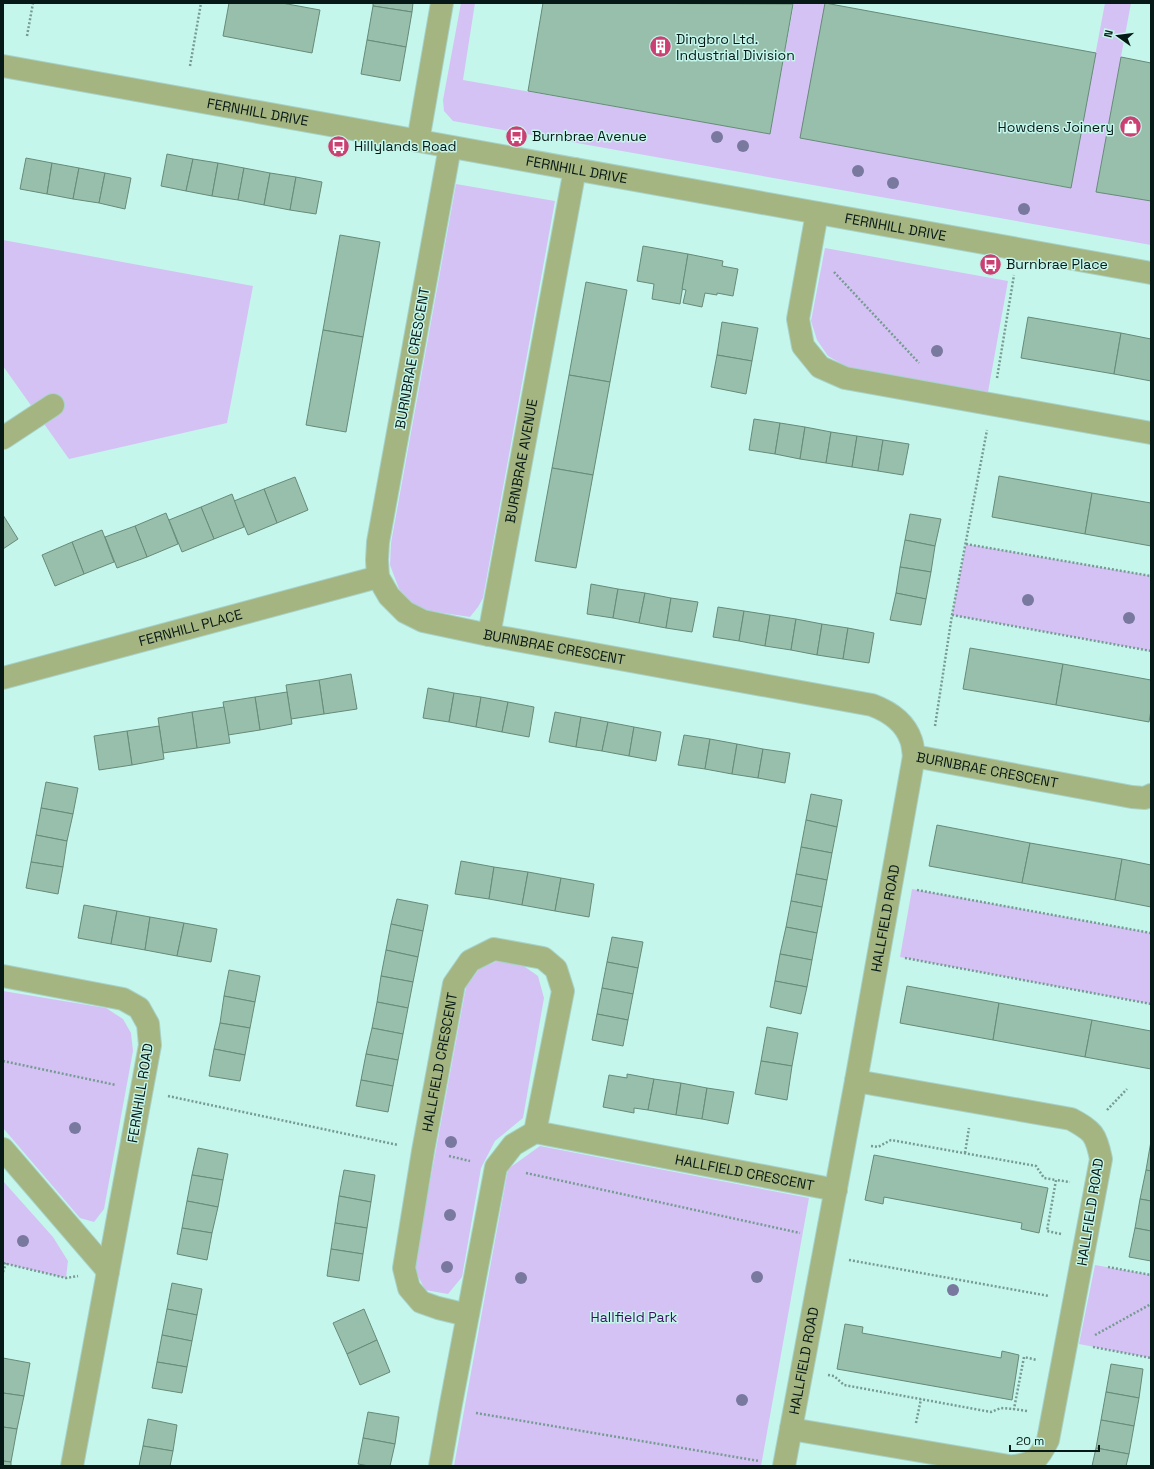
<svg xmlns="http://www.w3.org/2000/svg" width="1154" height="1469" viewBox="0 0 1154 1469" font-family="'Space Grotesk',sans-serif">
<rect width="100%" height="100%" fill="#c5f6ec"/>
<g fill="#d5c2f4">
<polygon points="461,3 475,3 463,80 770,134 794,3 825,3 801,138 1070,188 1105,3 1131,3 1096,191 1151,201 1151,245 453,121 444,111 443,100"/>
<polygon points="456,184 555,201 483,598 478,607 470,617 430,611 413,604 399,589 390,565 391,543"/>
<polygon points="3,240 253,286 227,423 69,459 3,366"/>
<polygon points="825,248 1008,281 988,392 847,367 828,356 817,340 811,321"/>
<polygon points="966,544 1151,576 1151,651 952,615"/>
<polygon points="912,889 1151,933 1151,1004 900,957"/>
<polygon points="500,960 521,964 538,976 544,998 523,1118 495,1141 481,1168 462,1277 448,1294 425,1290 414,1268 466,987 479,969"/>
<polygon points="3,991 106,1008 123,1019 131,1033 133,1051 104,1209 94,1222 80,1218 3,1128"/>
<polygon points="540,1146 809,1198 761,1466 454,1466 508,1169"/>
<polygon points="3,1181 53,1237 68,1261 66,1278 3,1263"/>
<polygon points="1095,1265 1151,1275 1151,1358 1079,1344"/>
</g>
<g fill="#98bfab" stroke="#668b78">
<polygon points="229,3 282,3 320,10 312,53 223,36"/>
<polygon points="373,3 413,3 412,12 373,6"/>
<polygon points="543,3 793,4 770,134 528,91"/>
<polygon points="825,3 1096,53 1071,188 800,138"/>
<polygon points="373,6 412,12 406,47 367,40"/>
<polygon points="367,40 406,47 400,81 361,74"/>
<polygon points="1121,57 1151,63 1151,201 1096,192"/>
<polygon points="167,154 193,159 186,191 161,186"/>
<polygon points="26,158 52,163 47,194 20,189"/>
<polygon points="193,159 218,163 212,196 186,191"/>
<polygon points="52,163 79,168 73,199 47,194"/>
<polygon points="218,163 244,168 238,200 212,196"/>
<polygon points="79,168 105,173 99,203 73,199"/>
<polygon points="244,168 270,173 264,205 238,200"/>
<polygon points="105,173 131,178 125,209 99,203"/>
<polygon points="270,173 296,177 290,210 264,205"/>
<polygon points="296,177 322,182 316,214 290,210"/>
<polygon points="340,235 380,242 363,337 323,330"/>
<polygon points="643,246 688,254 680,304 652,299 654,284 637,281"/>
<polygon points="688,254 723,261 722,266 738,269 733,296 717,293 717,295 705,293 702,307 683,303 686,290 682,289"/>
<polygon points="586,282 627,290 610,382 569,375"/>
<polygon points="1028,317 1121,333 1114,374 1021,358"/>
<polygon points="722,322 758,328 752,361 717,355"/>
<polygon points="323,330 363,337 346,432 306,425"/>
<polygon points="1121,333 1151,339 1151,381 1114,374"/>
<polygon points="717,355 752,361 746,394 711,387"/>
<polygon points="569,375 610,382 593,475 552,468"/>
<polygon points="754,419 780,423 775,454 749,450"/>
<polygon points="780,423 805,427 800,459 775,454"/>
<polygon points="805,427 831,432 826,463 800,459"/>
<polygon points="831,432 857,436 852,467 826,463"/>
<polygon points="857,436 883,440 878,471 852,467"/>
<polygon points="883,440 909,444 903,475 878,471"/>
<polygon points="552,468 593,475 576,568 535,561"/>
<polygon points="999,476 1092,493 1085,534 992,517"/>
<polygon points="295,477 308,510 277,523 264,489"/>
<polygon points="264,489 277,523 248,535 234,501"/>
<polygon points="1092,493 1151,503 1151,546 1085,534"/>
<polygon points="232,494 244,527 214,539 201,507"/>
<polygon points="201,507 214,539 182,552 169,520"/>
<polygon points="166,513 178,544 147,557 135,526"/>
<polygon points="910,514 941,519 935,546 905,540"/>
<polygon points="3,515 18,539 3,549"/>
<polygon points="135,526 147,557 117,568 105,537"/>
<polygon points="102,530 114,562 84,574 72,542"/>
<polygon points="905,540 935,546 931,572 900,567"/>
<polygon points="72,542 84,574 55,586 42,555"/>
<polygon points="900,567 931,572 926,599 896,593"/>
<polygon points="591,584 618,589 613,618 587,614"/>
<polygon points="618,589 645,593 639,623 613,618"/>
<polygon points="645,593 671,598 666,628 639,623"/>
<polygon points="896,593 926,599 921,625 890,620"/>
<polygon points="671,598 698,602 692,632 666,628"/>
<polygon points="718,607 744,611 739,641 713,637"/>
<polygon points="744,611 770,615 765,646 739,641"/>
<polygon points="770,615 796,619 791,650 765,646"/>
<polygon points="796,619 822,624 817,655 791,650"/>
<polygon points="822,624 848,628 843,659 817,655"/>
<polygon points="848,628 874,633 869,663 843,659"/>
<polygon points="970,648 1063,664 1056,705 963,689"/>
<polygon points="1063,664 1151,680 1151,710 1149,722 1056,705"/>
<polygon points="351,674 357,709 324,714 319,680"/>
<polygon points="319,680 324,714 291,719 286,685"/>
<polygon points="428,688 454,693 449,722 423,718"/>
<polygon points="287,692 292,724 260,730 255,697"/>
<polygon points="454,693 481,697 476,727 449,722"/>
<polygon points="255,697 260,730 228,735 223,702"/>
<polygon points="481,697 508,702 502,732 476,727"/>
<polygon points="508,702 534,707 529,737 502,732"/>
<polygon points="224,707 230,743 197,748 192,712"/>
<polygon points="192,712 197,748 163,753 158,718"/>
<polygon points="555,712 581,717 576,747 549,742"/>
<polygon points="581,717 608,722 602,751 576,747"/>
<polygon points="608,722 634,727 629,756 602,751"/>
<polygon points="159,726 164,759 132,765 127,731"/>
<polygon points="634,727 661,732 656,761 629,756"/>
<polygon points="127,731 132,765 99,770 94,736"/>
<polygon points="684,735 710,739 705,769 678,765"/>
<polygon points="710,739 737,744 732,774 705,769"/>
<polygon points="737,744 763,749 758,778 732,774"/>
<polygon points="763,749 790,753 785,783 758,778"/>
<polygon points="46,782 78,788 73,814 41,808"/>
<polygon points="811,794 842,800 837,827 806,820"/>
<polygon points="41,808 73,814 67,841 36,835"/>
<polygon points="806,820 837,827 832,853 801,847"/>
<polygon points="937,825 1030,843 1022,883 929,866"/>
<polygon points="36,835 67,841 63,867 31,862"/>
<polygon points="1030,843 1122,859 1115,900 1022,883"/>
<polygon points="801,847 832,853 827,880 796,874"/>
<polygon points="1122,859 1151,865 1151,907 1115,900"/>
<polygon points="461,861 494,867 489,899 455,894"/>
<polygon points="31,862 63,867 58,894 26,888"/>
<polygon points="494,867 528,872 522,905 489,899"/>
<polygon points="528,872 561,878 555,911 522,905"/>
<polygon points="796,874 827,880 822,907 791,901"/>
<polygon points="561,878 594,884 589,917 555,911"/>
<polygon points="397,899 428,905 423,931 391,924"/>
<polygon points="791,901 822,907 817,933 786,927"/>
<polygon points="84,905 117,911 111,944 78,938"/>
<polygon points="117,911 150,917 145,950 111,944"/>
<polygon points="150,917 184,923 177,956 145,950"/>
<polygon points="184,923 217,929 211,962 177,956"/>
<polygon points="391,924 423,931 418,957 386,950"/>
<polygon points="786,927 817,933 812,960 780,954"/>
<polygon points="612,937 643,942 638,968 607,962"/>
<polygon points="386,950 418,957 413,982 381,976"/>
<polygon points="780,954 812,960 807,987 775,981"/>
<polygon points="607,962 638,968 633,994 602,988"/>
<polygon points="229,970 260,976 255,1002 224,996"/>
<polygon points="381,976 413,982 408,1008 377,1002"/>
<polygon points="775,981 807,987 801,1014 770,1007"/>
<polygon points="907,986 999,1003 993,1040 900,1023"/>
<polygon points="602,988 633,994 628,1020 597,1014"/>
<polygon points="224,996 255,1002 250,1028 220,1023"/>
<polygon points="377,1002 408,1008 403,1034 372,1028"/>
<polygon points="999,1003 1092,1020 1085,1057 993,1040"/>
<polygon points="597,1014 628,1020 623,1046 592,1040"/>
<polygon points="1092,1020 1151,1031 1151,1069 1085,1057"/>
<polygon points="220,1023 250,1028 245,1055 214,1049"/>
<polygon points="767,1027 798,1033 792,1066 761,1061"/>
<polygon points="372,1028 403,1034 398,1060 366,1054"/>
<polygon points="214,1049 245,1055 240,1081 209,1076"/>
<polygon points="366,1054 398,1060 393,1086 361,1080"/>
<polygon points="761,1061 792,1066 787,1100 755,1094"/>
<polygon points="627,1074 654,1079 648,1110 634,1108 634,1113 603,1107 609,1075 627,1078"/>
<polygon points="654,1079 681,1083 676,1115 648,1110"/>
<polygon points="361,1080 393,1086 388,1112 356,1106"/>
<polygon points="681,1083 707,1088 702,1119 676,1115"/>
<polygon points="707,1088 734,1092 728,1124 702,1119"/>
<polygon points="1151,1141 1151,1171 1146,1170"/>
<polygon points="198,1148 228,1154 223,1180 192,1175"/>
<polygon points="874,1155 1048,1188 1039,1233 1021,1229 1022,1223 884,1197 883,1204 865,1200"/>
<polygon points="344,1170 375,1175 371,1202 339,1196"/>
<polygon points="1146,1170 1151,1171 1151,1201 1140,1199"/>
<polygon points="192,1175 223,1180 218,1207 187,1201"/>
<polygon points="339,1196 371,1202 367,1228 335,1223"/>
<polygon points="1140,1199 1151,1201 1151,1231 1135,1228"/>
<polygon points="187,1201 218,1207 212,1233 182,1228"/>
<polygon points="335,1223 367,1228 363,1254 331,1249"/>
<polygon points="182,1228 212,1233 207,1260 177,1254"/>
<polygon points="1135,1228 1151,1231 1151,1261 1129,1257"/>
<polygon points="331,1249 363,1254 359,1281 327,1276"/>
<polygon points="172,1283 202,1289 197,1315 167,1309"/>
<polygon points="167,1309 197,1315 192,1341 162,1335"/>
<polygon points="364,1309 377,1340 347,1354 333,1323"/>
<polygon points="845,1324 863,1327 862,1333 1001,1358 1002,1351 1019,1355 1012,1400 837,1369"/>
<polygon points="162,1335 192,1341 187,1367 157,1362"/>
<polygon points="377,1340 390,1372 360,1385 347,1354"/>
<polygon points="3,1358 30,1363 24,1396 3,1393"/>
<polygon points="157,1362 187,1367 182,1393 152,1388"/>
<polygon points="1111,1364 1143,1369 1139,1398 1106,1392"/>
<polygon points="1106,1392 1139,1398 1134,1426 1101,1420"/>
<polygon points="3,1393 24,1396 17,1429 3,1427"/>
<polygon points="368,1412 399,1417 395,1444 363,1438"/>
<polygon points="148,1419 177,1425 173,1451 143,1446"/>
<polygon points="1101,1420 1134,1426 1129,1454 1096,1448"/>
<polygon points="3,1427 17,1429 11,1462 3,1461"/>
<polygon points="363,1438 395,1444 390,1466 369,1466 358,1464"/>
<polygon points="143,1446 173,1451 170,1466 139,1466"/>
<polygon points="1096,1448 1129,1454 1126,1466 1092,1466"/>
<polygon points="3,1461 11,1462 11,1466 3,1466"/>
</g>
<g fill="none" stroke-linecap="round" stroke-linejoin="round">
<defs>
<g id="minor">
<path id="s1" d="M 3,66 L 1151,273"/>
<polyline points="418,141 442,3"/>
<path id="s2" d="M 450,147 L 378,542 L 377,560 L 378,577 L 389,596 L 405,612 L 423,621 L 489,635 L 872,705 C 888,711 905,722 911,740 C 913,745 913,751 914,756 L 1132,797 L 1145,798 L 1151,795"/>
<polyline points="817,213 798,319 803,346 820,367 845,378 1151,433"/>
<polyline points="3,438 53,405"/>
<path id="s3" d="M 489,635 L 575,169"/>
<path id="s4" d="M 3,678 L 378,577"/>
<polyline points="3,976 123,999 139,1008 148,1024 150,1045 72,1466"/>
<path d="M 856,1081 L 1071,1119 C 1093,1131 1096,1134 1101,1159 L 1048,1440 C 1039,1458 1036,1463 1015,1466"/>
<polyline points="3,1149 108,1271"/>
<path id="s5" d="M 467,1315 L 438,1308 L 421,1302 L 409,1288 L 404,1268 L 423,1151 L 454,984 L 470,961 L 494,949 L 543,958 L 556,969 L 563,991 L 535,1132"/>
<polyline points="791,1429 1009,1466"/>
<path id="s6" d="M 440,1466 L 450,1409 L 496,1167 L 513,1145 L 535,1132 L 836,1190"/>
<path id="s7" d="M 784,1466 L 856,1081 L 914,756"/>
</g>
</defs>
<use href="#minor" stroke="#a6d3ca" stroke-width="24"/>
<g stroke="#769b93" stroke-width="2.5" stroke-dasharray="2 2" stroke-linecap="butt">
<polyline points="27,36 33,3"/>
<polyline points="190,66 201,3"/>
<polyline points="834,272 919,363"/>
<polyline points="997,378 1014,275"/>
<polyline points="966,544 1151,576"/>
<polyline points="952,615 1151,651"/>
<polyline points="935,726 952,615 987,430"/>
<polyline points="917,890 1151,933"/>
<polyline points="905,958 1151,1004"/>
<polyline points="3,1061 116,1085"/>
<polyline points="168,1096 398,1145"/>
<polyline points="1107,1110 1127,1089"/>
<polyline points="871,1146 878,1147 891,1140 1036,1166 1044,1178 1056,1180"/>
<polyline points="965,1153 969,1128"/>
<polyline points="449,1156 470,1161"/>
<polyline points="526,1173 800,1233"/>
<polyline points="1061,1234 1047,1231 1056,1180 1070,1182"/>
<polyline points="849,1260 1049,1296"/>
<polyline points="3,1263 66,1278 78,1276"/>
<polyline points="1108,1267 1151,1275"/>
<polyline points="3,1272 6,1263"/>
<polyline points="1095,1335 1151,1304"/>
<polyline points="1093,1347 1151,1358"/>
<polyline points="828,1375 834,1376 844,1385 991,1412 1001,1408 1014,1409"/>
<polyline points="1027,1411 1014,1409 1024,1357 1037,1360"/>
<polyline points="476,1413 759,1461"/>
<polyline points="916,1423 921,1399"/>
</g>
<use href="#minor" stroke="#a5b582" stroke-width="22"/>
</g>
<g fill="#7979a0">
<circle cx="717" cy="137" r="6"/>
<circle cx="743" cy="146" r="6"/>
<circle cx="858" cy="171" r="6"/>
<circle cx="893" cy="183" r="6"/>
<circle cx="1024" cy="209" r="6"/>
<circle cx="937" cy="351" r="6"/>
<circle cx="1028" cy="600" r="6"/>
<circle cx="1129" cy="618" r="6"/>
<circle cx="75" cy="1128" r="6"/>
<circle cx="451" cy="1142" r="6"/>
<circle cx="450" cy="1215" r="6"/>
<circle cx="23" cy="1241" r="6"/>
<circle cx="447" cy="1267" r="6"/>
<circle cx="757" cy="1277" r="6"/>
<circle cx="521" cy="1278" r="6"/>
<circle cx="953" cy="1290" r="6"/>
<circle cx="742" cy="1400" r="6"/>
</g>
<defs>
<symbol id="building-disc" viewBox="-11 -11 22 22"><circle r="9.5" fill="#cb3f73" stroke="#c5f6ec"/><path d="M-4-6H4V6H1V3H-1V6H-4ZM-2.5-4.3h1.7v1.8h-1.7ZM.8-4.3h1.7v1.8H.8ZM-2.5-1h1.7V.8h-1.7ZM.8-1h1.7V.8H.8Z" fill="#fff"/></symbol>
<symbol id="shop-disc" viewBox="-11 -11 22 22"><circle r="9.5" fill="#cb3f73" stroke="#c5f6ec"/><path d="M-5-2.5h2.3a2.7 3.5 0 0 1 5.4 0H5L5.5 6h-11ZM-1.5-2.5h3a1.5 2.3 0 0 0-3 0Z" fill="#fff"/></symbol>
<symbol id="bus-disc" viewBox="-11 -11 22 22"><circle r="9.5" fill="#cb3f73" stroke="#c5f6ec"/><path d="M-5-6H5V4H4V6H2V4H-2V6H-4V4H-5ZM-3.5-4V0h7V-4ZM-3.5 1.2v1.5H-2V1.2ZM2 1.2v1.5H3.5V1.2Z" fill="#fff"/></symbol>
</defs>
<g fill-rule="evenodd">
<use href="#building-disc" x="648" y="34" width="25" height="25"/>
<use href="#shop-disc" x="1118" y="114" width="25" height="25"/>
<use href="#bus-disc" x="504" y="124" width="25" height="25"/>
<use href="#bus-disc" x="326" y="134" width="25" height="25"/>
<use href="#bus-disc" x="978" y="252" width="25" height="25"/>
</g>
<g text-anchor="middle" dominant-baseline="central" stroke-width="3" stroke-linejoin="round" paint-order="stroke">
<g font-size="14" fill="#061916" stroke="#c5f6ec" text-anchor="start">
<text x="676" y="39">Dingbro Ltd.<tspan x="676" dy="16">Industrial Division</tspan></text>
<text x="1114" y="127" text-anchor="end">Howdens Joinery</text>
<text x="532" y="136">Burnbrae Avenue</text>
<text x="354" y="146">Hillylands Road</text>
<text x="1006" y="264">Burnbrae Place</text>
</g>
<g font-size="14" fill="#061916" stroke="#c5f6ec">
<text stroke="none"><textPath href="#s1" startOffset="259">FERNHILL DRIVE</textPath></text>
<text stroke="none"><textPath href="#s1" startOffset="583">FERNHILL DRIVE</textPath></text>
<text stroke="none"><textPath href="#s1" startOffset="907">FERNHILL DRIVE</textPath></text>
<text transform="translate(412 358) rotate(-80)">BURNBRAE CRESCENT</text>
<text stroke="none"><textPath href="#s3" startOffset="177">BURNBRAE AVENUE</textPath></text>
<text stroke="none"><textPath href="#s4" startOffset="194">FERNHILL PLACE</textPath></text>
<text stroke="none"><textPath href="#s2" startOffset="635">BURNBRAE CRESCENT</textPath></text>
<text stroke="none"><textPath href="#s2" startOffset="1103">BURNBRAE CRESCENT</textPath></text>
<text stroke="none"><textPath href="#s7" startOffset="557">HALLFIELD ROAD</textPath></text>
<text stroke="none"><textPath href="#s5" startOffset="296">HALLFIELD CRESCENT</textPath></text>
<text transform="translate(140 1093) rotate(-81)">FERNHILL ROAD</text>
<text stroke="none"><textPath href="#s6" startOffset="571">HALLFIELD CRESCENT</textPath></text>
<text transform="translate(1090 1212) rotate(-81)">HALLFIELD ROAD</text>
<text stroke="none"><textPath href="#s7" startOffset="107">HALLFIELD ROAD</textPath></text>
</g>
<g font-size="14" fill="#3b1262" stroke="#c5f6ec">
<text x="634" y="1317">Hallfield Park</text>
</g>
</g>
<rect width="1154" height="1469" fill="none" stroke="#061916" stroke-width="8"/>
<g transform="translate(1118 36) rotate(284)" stroke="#c5f6ec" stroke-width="3" paint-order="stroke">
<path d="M0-3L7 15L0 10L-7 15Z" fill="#061916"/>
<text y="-6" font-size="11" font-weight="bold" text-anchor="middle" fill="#061916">N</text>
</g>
<path d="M1010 1445v6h89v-6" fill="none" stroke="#061916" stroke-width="2"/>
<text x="1016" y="1445" font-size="12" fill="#061916" stroke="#c5f6ec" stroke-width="3" paint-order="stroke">20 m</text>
</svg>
